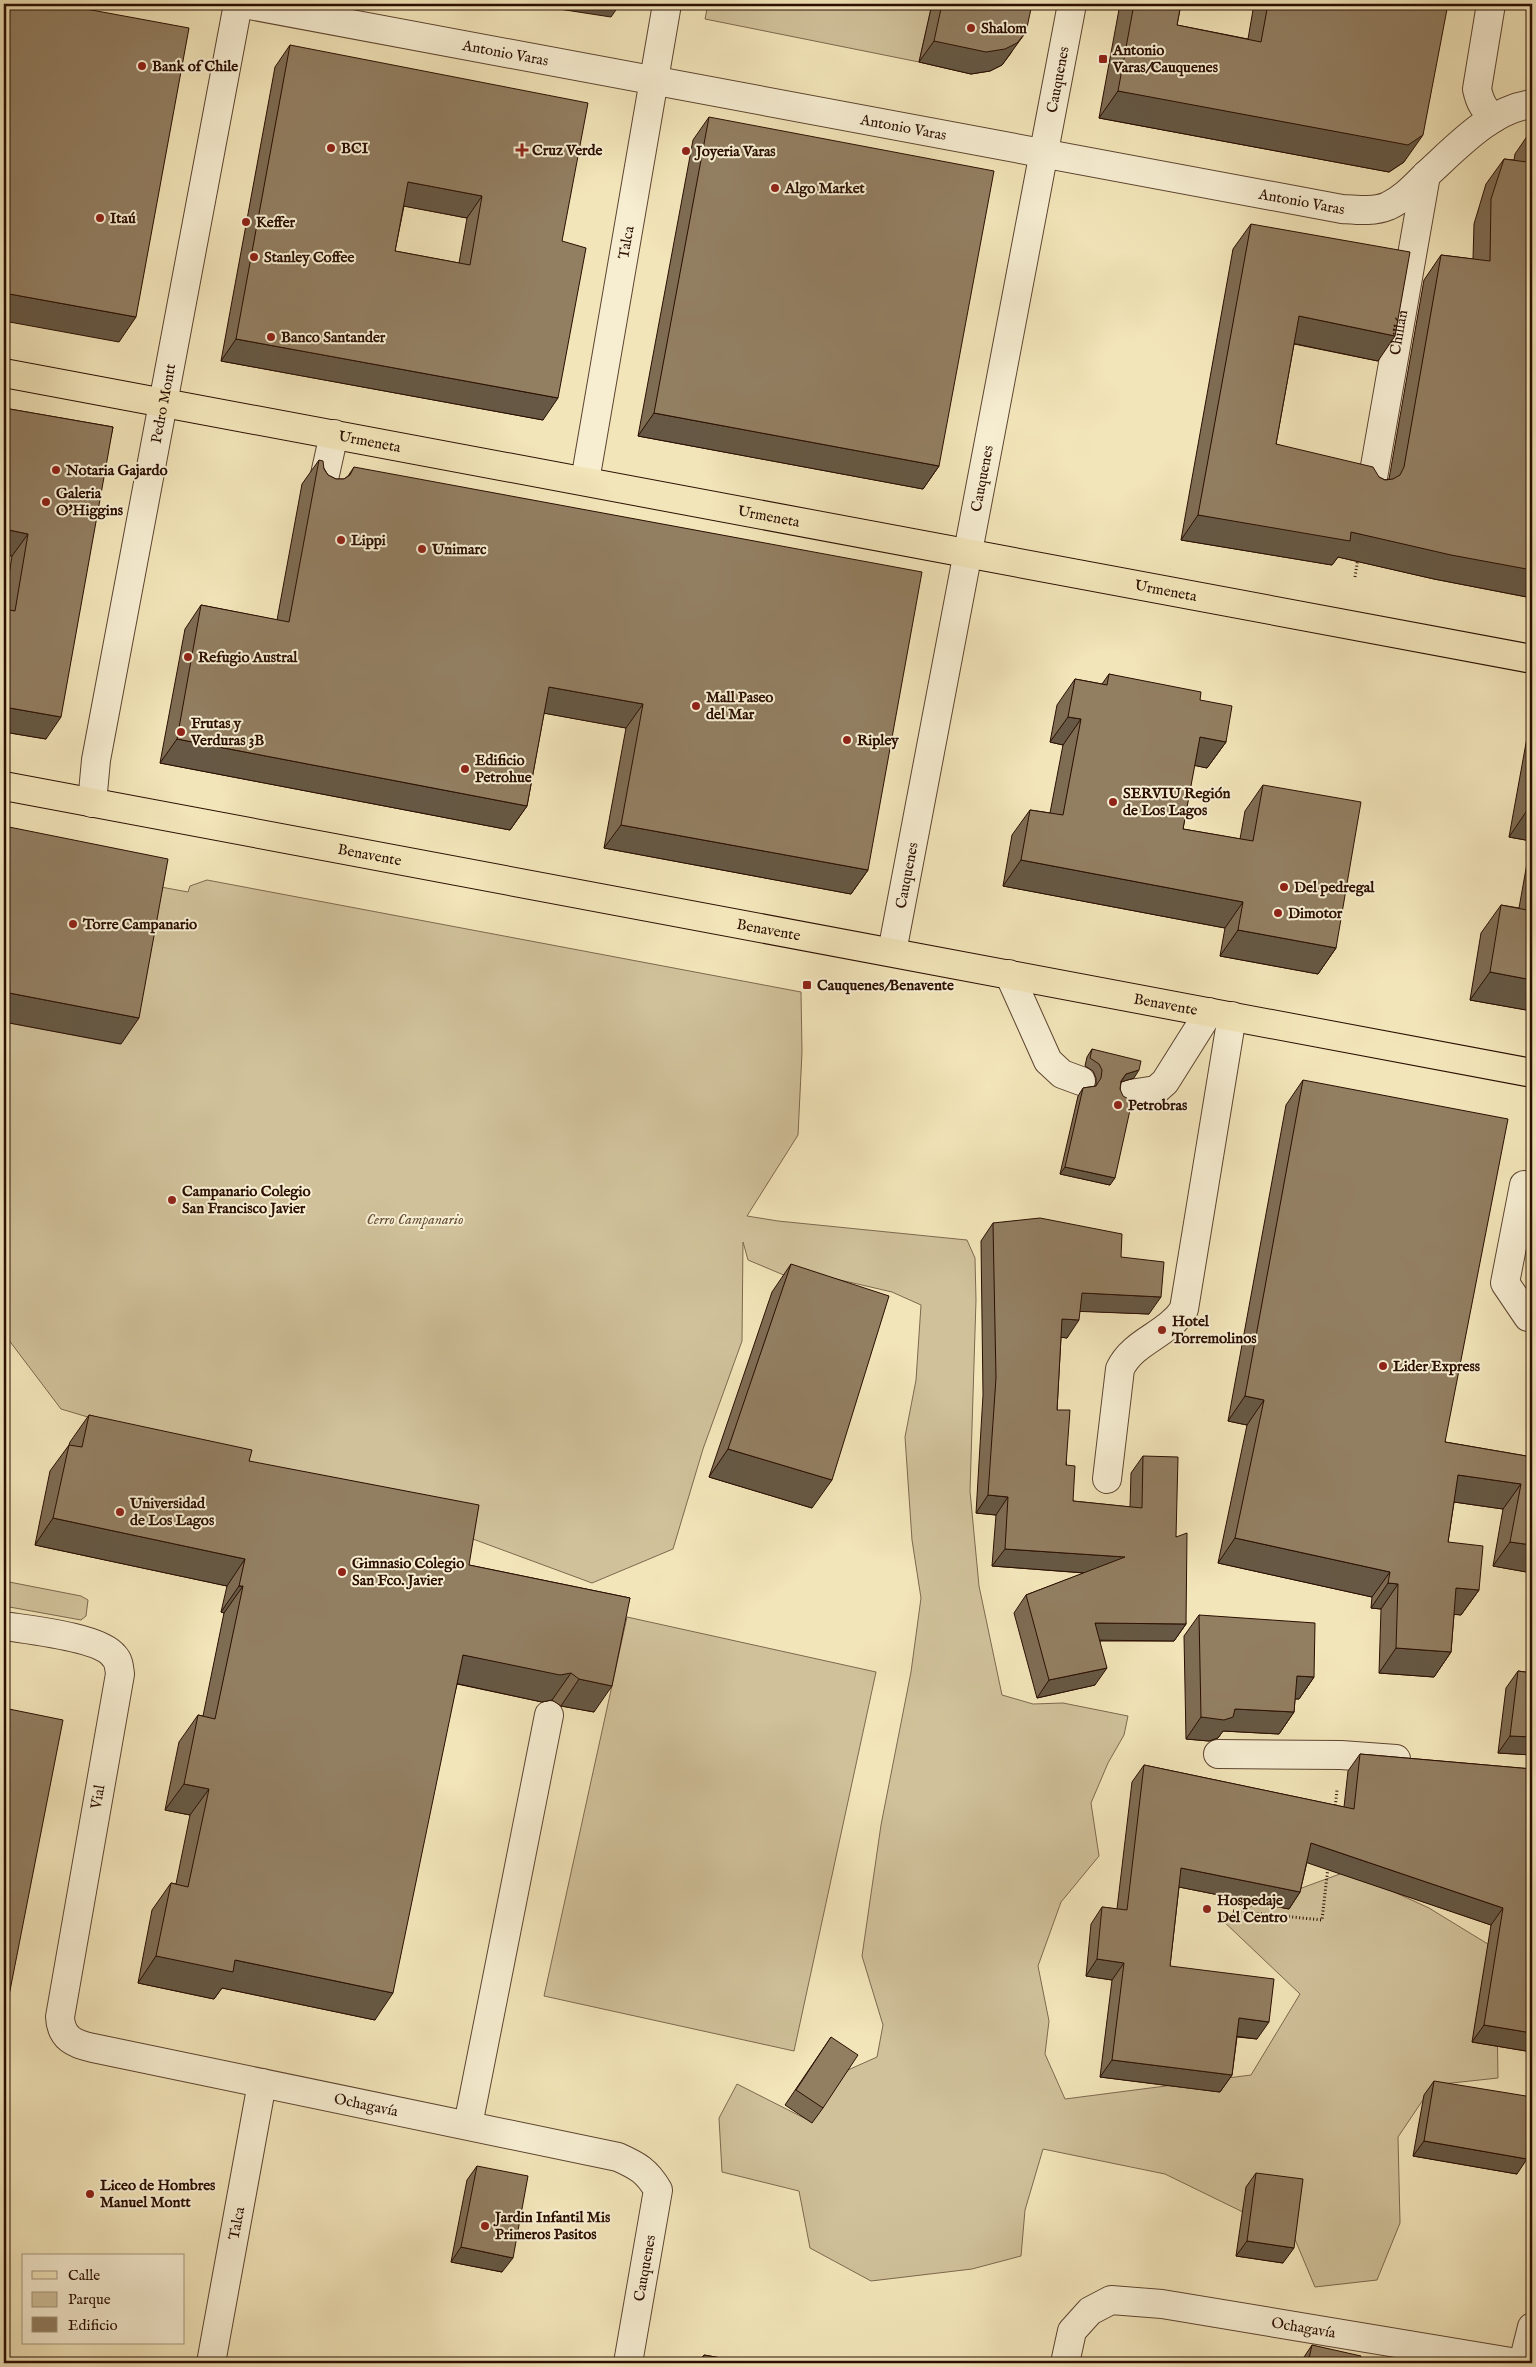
<svg xmlns="http://www.w3.org/2000/svg" width="1536" height="2367" viewBox="0 0 1536 2367" font-family="'IM FELL English',serif">
<rect width="100%" height="100%" fill="#f2e5b9"/>
<filter id="stains"><feTurbulence type="fractalNoise" baseFrequency=".004" numOctaves="4"/><feColorMatrix values="0 0 0 0 .2 0 0 0 0 .09 0 0 0 0 .02 0 0 0 .5 -.17"/></filter>
<radialGradient id="worn" r=".72"><stop offset=".6" stop-color="#630" stop-opacity="0"/><stop offset="1" stop-color="#630" stop-opacity=".3"/></radialGradient>
<g fill="#d0c19a" stroke="#7e684e">
<polygon points="708,4 932,4 919,62 705,19"/>
<polygon points="207,880 801,992 802,1052 798,1135 747,1216 778,1221 967,1240 975,1258 976,1300 970,1491 979,1586 1002,1695 1033,1704 1063,1703 1128,1716 1124,1735 1108,1763 1091,1803 1099,1856 1061,1902 1038,1966 1049,2021 1045,2054 1065,2099 1251,2075 1300,1994 1220,1918 1348,1871 1429,1908 1496,1949 1498,2078 1433,2085 1398,2137 1400,2223 1377,2280 1315,2287 1294,2237 1165,2174 1043,2149 1025,2210 1021,2256 972,2269 871,2281 810,2248 799,2191 722,2172 719,2118 737,2084 810,2121 848,2070 877,2057 883,2025 862,1956 881,1825 911,1672 921,1598 912,1540 905,1437 916,1380 921,1305 892,1292 836,1279 798,1281 748,1260 743,1242 742,1341 703,1449 673,1549 592,1583 416,1518 245,1464 61,1409 5,1335 4,1329 4,1022 120,1044 150,885 188,892 190,886"/>
<polygon points="4,1581 81,1596 88,1600 86,1616 81,1620 4,1606"/>
<polygon points="627,1617 876,1672 794,2051 544,1996"/>
</g>
<g fill="none" stroke-linecap="round" stroke-linejoin="round">
<defs>
<g id="minor">
<path id="s1" d="M 244,4 L 1342,209 C 1357,210 1374,212 1388,206 C 1403,199 1414,187 1426,175 C 1456,148 1491,109 1532,104"/>
<path d="M 1491,4 L 1477,89 C 1480,103 1484,109 1494,118"/>
<path id="s2" d="M 585,481 L 667,4"/>
<polyline points="322,488 334,434"/>
<path id="s3" d="M 1371,489 L 1426,175"/>
<path id="s4" d="M 92,803 L 96,760 L 238,4"/>
<path id="s5" d="M 892,952 L 1072,4"/>
<polyline points="1009,974 1048,1061 1062,1074 1081,1081"/>
<polyline points="1130,1094 1156,1090 1165,1082 1209,1012"/>
<polyline points="1524,1185 1505,1283 1528,1317 1532,1318"/>
<path d="M 1107,1479 L 1120,1369 C 1133,1341 1168,1335 1184,1309 L 1232,1016"/>
<path id="s6" d="M 4,1626 C 29,1630 100,1637 114,1656 C 119,1661 119,1667 120,1674 L 60,2017 C 61,2038 74,2044 93,2048 L 618,2157 C 638,2166 647,2171 658,2190 L 628,2363"/>
<polyline points="1218,1754 1341,1755 1396,1759"/>
<polyline points="468,2125 549,1715"/>
<path id="s7" d="M 211,2363 L 262,2083"/>
<path id="s8" d="M 1065,2363 L 1072,2331 L 1090,2311 L 1111,2300 L 1162,2304 L 1517,2363"/>
<polyline points="1523,2363 1532,2327"/>
</g>
<g id="major">
<path id="s9" d="M 4,373 L 1532,659"/>
<path id="s10" d="M 4,786 L 1532,1073"/>
</g>
</defs>
<use href="#minor" stroke="#5d4430" stroke-width="30"/>
<use href="#major" stroke="#2b0f02" stroke-width="30"/>
<g stroke="#2b0f02" stroke-width="3" stroke-dasharray="1 2.5" stroke-linecap="butt">
<polyline points="1355,577 1358,558"/>
<polyline points="1335,1809 1337,1790"/>
<polyline points="1233,1911 1322,1920 1328,1867"/>
</g>
<use href="#minor" stroke="#f7eed2" stroke-width="28"/>
<use href="#major" stroke="#f2e5b9" stroke-width="28"/>
</g>
<g fill="#7e6c53" stroke="#2b0f02" fill-rule="evenodd">
<polygon points="932,4 1032,4 1011,53 1002,65 990,71 971,74 919,62"/>
<polygon points="1120,4 1181,4 1177,25 1248,39 1254,4 1448,4 1404,162 1389,172 1099,118"/>
<path d="M 290,45 L 562,241 L 543,420 L 221,361 L 275,67 ZM 404,206 L 467,218 L 459,263 L 395,251 Z"/>
<polygon points="709,117 939,466 923,489 638,436 693,140"/>
<polygon points="1532,129 1532,598 1434,579 1338,557 1332,565 1181,540 1233,249 1251,224 1378,361 1294,344 1276,444 1379,477 1385,480 1389,479 1424,280 1441,255 1473,259 1474,224 1486,184 1504,159 1514,160 1515,154"/>
<polygon points="4,408 113,427 46,739 4,732 4,608 12,556 4,555"/>
<polygon points="319,460 328,475 336,479 344,479 348,476 354,467 868,870 851,894 604,848 626,728 544,713 527,806 510,830 160,763 185,629 201,605 277,620 302,484"/>
<polygon points="1109,674 1200,700 1226,742 1207,768 1194,765 1183,829 1240,839 1245,811 1263,785 1336,948 1318,974 1220,956 1225,928 1003,886 1012,835 1030,810 1050,813 1063,745 1050,742 1057,705 1075,679 1102,684"/>
<polygon points="1532,717 1532,1011 1470,1000 1481,933 1501,905 1519,908 1531,841 1509,837 1530,721"/>
<polygon points="1092,1049 1134,1078 1121,1082 1110,1185 1060,1174 1078,1096 1083,1088 1096,1086 1096,1078 1093,1071 1085,1066 1087,1057"/>
<polygon points="1303,1080 1445,1442 1532,1457 1532,1573 1493,1566 1503,1509 1454,1502 1448,1542 1479,1590 1461,1615 1454,1614 1451,1652 1434,1677 1379,1673 1381,1609 1371,1608 1372,1597 1218,1563 1247,1425 1228,1421 1286,1105"/>
<polygon points="993,1223 1121,1257 1149,1314 1080,1311 1067,1338 1061,1337 1057,1410 1073,1501 1130,1507 1131,1473 1143,1456 1176,1537 1186,1624 1174,1641 1100,1641 1095,1685 1037,1698 1014,1613 1026,1595 1084,1573 992,1566 996,1515 976,1513 983,1395 981,1241"/>
<polygon points="791,1264 812,1508 709,1477 772,1292"/>
<polygon points="89,1415 249,1461 469,1565 630,1598 594,1712 561,1706 552,1700 542,1702 457,1684 375,2020 222,1988 214,1999 138,1983 152,1910 171,1883 176,1884 190,1815 165,1810 179,1742 198,1715 203,1716 224,1613 221,1612 227,1586 35,1545 50,1471 69,1445 70,1442"/>
<polygon points="1199,1615 1314,1677 1299,1699 1295,1699 1294,1712 1279,1734 1223,1731 1218,1738 1209,1741 1186,1739 1184,1636"/>
<polygon points="1518,1671 1532,1673 1532,1755 1498,1753 1506,1688"/>
<polygon points="1360,1754 1532,1769 1532,2052 1472,2042 1491,1925 1307,1862 1300,1892 1289,1909 1179,1887 1170,1966 1257,2039 1237,2037 1232,2075 1220,2092 1100,2077 1112,1980 1086,1976 1091,1924 1102,1907 1117,1909 1132,1782 1144,1765 1344,1807 1348,1771"/>
<polygon points="831,2037 823,2108 812,2123 785,2105"/>
<polygon points="1434,2081 1517,2174 1413,2156 1424,2095"/>
<polygon points="477,2166 502,2272 451,2262 467,2180"/>
<polygon points="1256,2173 1283,2263 1236,2256 1246,2187"/>
<polygon points="1312,2345 1359,2363 1301,2363 1302,2360"/>
<polygon points="704,2355 749,2363 698,2363"/>
</g>
<g fill="#665844" stroke="#2b0f02">
<polygon points="526,4 620,4 611,17"/>
<polygon points="1026,32 1002,65 990,71 971,74 919,62 934,41"/>
<polygon points="1118,91 1423,135 1404,162 1389,172 1099,118"/>
<polygon points="408,182 482,196 467,218 393,204"/>
<polygon points="4,293 136,317 119,342 4,321"/>
<polygon points="1299,316 1395,336 1378,361 1282,341"/>
<polygon points="236,339 558,398 543,420 221,361"/>
<polygon points="654,413 939,466 923,489 638,436"/>
<polygon points="1198,515 1351,532 1532,570 1532,598 1434,579 1338,557 1332,565 1181,540"/>
<polygon points="4,529 28,534 12,556 4,555"/>
<polygon points="549,687 643,704 626,728 532,711"/>
<polygon points="4,707 61,717 46,739 4,732"/>
<polygon points="1068,717 1081,719 1063,745 1050,742"/>
<polygon points="1200,737 1226,742 1207,768 1182,763"/>
<polygon points="177,739 527,806 510,830 160,763"/>
<polygon points="1528,809 1532,810 1532,840 1531,841 1509,837"/>
<polygon points="621,825 868,870 851,894 604,848"/>
<polygon points="1021,860 1243,902 1225,928 1003,886"/>
<polygon points="1238,930 1336,948 1318,974 1220,956"/>
<polygon points="1490,972 1532,980 1532,1011 1470,1000"/>
<polygon points="4,992 139,1018 121,1044 4,1022"/>
<polygon points="1139,1070 1134,1078 1121,1082 1126,1074"/>
<polygon points="1065,1167 1115,1178 1110,1185 1060,1174"/>
<polygon points="1082,1293 1161,1297 1149,1314 1069,1311"/>
<polygon points="1062,1319 1079,1320 1067,1338 1050,1336"/>
<polygon points="1245,1396 1264,1400 1247,1425 1228,1421"/>
<polygon points="728,1449 832,1480 812,1508 709,1477"/>
<polygon points="1458,1475 1521,1484 1503,1509 1440,1500"/>
<polygon points="988,1495 1008,1497 996,1515 976,1513"/>
<polygon points="53,1518 245,1559 227,1586 35,1545"/>
<polygon points="1235,1538 1390,1572 1372,1597 1218,1563"/>
<polygon points="1510,1542 1532,1545 1532,1573 1493,1566"/>
<polygon points="1005,1549 1125,1557 1113,1575 992,1566"/>
<polygon points="1388,1583 1398,1584 1381,1609 1371,1608"/>
<polygon points="239,1586 243,1586 224,1613 221,1612"/>
<polygon points="1456,1588 1479,1590 1461,1615 1439,1613"/>
<polygon points="1095,1623 1186,1624 1174,1641 1083,1640"/>
<polygon points="1396,1648 1451,1652 1434,1677 1379,1673"/>
<polygon points="463,1655 571,1673 552,1700 542,1702 445,1681"/>
<polygon points="1107,1668 1095,1685 1037,1698 1049,1680"/>
<polygon points="1297,1676 1314,1677 1299,1699 1282,1698"/>
<polygon points="579,1679 612,1686 594,1712 561,1706"/>
<polygon points="1235,1709 1294,1712 1279,1734 1223,1731 1218,1738 1209,1741 1186,1739 1201,1717"/>
<polygon points="1510,1736 1532,1737 1532,1755 1498,1753"/>
<polygon points="184,1784 209,1789 190,1815 165,1810"/>
<polygon points="1311,1843 1503,1908 1491,1925 1299,1860"/>
<polygon points="1181,1868 1300,1892 1289,1909 1169,1885"/>
<polygon points="156,1956 235,1960 393,1993 375,2020 222,1988 214,1999 138,1983"/>
<polygon points="1097,1959 1124,1963 1112,1980 1086,1976"/>
<polygon points="1239,2018 1269,2022 1257,2039 1227,2035"/>
<polygon points="1484,2025 1532,2033 1532,2052 1472,2042"/>
<polygon points="1112,2060 1232,2075 1220,2092 1100,2077"/>
<polygon points="1424,2141 1527,2159 1517,2174 1413,2156"/>
<polygon points="1247,2241 1294,2248 1283,2263 1236,2256"/>
<polygon points="461,2247 513,2258 502,2272 451,2262"/>
</g>
<g fill="#927e61" stroke="#2b0f02" fill-rule="evenodd">
<polygon points="4,4 59,4 189,28 136,317 4,293"/>
<polygon points="942,4 1032,4 1026,32 1017,43 1005,49 986,52 934,41"/>
<polygon points="1134,4 1181,4 1177,25 1261,42 1268,4 1448,4 1423,135 1408,145 1118,91"/>
<path d="M 290,45 L 588,103 L 562,241 L 586,248 L 558,398 L 236,339 ZM 408,182 L 482,196 L 470,265 L 395,251 Z"/>
<polygon points="709,117 994,171 939,466 654,413"/>
<polygon points="1532,129 1532,570 1451,555 1351,532 1350,541 1198,515 1251,224 1410,252 1395,336 1299,316 1276,444 1373,467 1379,477 1385,480 1393,479 1400,475 1404,467 1441,255 1490,261 1491,199 1504,159 1527,162"/>
<polygon points="4,408 113,427 61,717 4,707 4,609 15,611 28,534 4,529"/>
<polygon points="319,460 323,461 324,469 328,475 336,479 344,479 350,475 354,467 922,572 868,870 621,825 643,704 549,687 527,806 177,739 201,605 289,622"/>
<polygon points="1109,674 1201,692 1200,700 1232,706 1226,742 1200,737 1183,829 1253,841 1263,785 1361,802 1336,948 1238,930 1243,902 1021,860 1030,810 1063,815 1081,719 1068,717 1075,679 1107,685"/>
<polygon points="1532,787 1532,810 1528,809"/>
<polygon points="4,826 168,859 139,1018 4,992"/>
<polygon points="1501,905 1532,911 1532,980 1490,972"/>
<polygon points="1092,1049 1141,1061 1139,1070 1126,1074 1121,1081 1120,1089 1123,1096 1132,1101 1115,1178 1065,1167 1083,1088 1096,1086 1101,1078 1102,1070 1099,1064 1090,1058"/>
<polygon points="1303,1080 1508,1119 1445,1442 1532,1457 1532,1545 1510,1542 1521,1484 1458,1475 1448,1542 1483,1546 1479,1590 1456,1588 1451,1652 1396,1648 1398,1584 1388,1583 1390,1572 1235,1538 1264,1400 1245,1396"/>
<polygon points="1040,1218 1122,1234 1121,1257 1164,1262 1161,1297 1082,1293 1079,1320 1062,1319 1057,1410 1070,1410 1066,1465 1075,1466 1073,1501 1142,1508 1143,1456 1178,1457 1176,1537 1187,1533 1186,1624 1095,1623 1107,1668 1049,1680 1026,1595 1125,1557 1005,1549 1008,1497 988,1495 996,1378 993,1223"/>
<polygon points="791,1264 889,1296 832,1480 728,1449"/>
<polygon points="89,1415 252,1450 249,1461 479,1505 469,1565 630,1598 612,1686 579,1679 571,1673 560,1675 463,1655 393,1993 235,1960 233,1972 156,1956 171,1883 188,1887 209,1789 184,1784 198,1715 215,1719 243,1586 239,1586 245,1559 53,1518 69,1445 82,1447"/>
<polygon points="1199,1615 1315,1623 1314,1677 1297,1676 1294,1712 1235,1709 1233,1717 1224,1720 1201,1717"/>
<polygon points="1518,1671 1532,1673 1532,1737 1510,1736"/>
<polygon points="4,1708 63,1720 6,2011 4,2011"/>
<polygon points="1360,1754 1532,1769 1532,2033 1484,2025 1503,1908 1311,1843 1300,1892 1181,1868 1170,1966 1274,1979 1269,2022 1239,2018 1232,2075 1112,2060 1124,1963 1097,1959 1102,1907 1127,1910 1144,1765 1354,1809"/>
<polygon points="831,2037 858,2055 823,2108 796,2090"/>
<polygon points="1434,2081 1532,2097 1532,2130 1527,2159 1424,2141"/>
<polygon points="477,2166 528,2176 513,2258 461,2247"/>
<polygon points="1256,2173 1303,2179 1294,2248 1247,2241"/>
<polygon points="1312,2345 1361,2356 1359,2363 1308,2363"/>
<polygon points="704,2355 749,2363 702,2363"/>
</g>
<g fill="#8f2418" stroke="#f7eed2" stroke-width="2">
<circle cx="971" cy="28" r="5"/>
<rect x="1098" y="54" width="10" height="10" rx="2.5"/>
<circle cx="142" cy="66" r="5"/>
<circle cx="331" cy="148" r="5"/>
<path d="M519.5 142.5h5v5h5v5h-5v5h-5v-5h-5v-5h5z"/>
<circle cx="686" cy="151" r="5"/>
<circle cx="775" cy="188" r="5"/>
<circle cx="100" cy="218" r="5"/>
<circle cx="246" cy="222" r="5"/>
<circle cx="254" cy="257" r="5"/>
<circle cx="271" cy="337" r="5"/>
<circle cx="56" cy="470" r="5"/>
<circle cx="46" cy="502" r="5"/>
<circle cx="341" cy="540" r="5"/>
<circle cx="422" cy="549" r="5"/>
<circle cx="188" cy="657" r="5"/>
<circle cx="696" cy="706" r="5"/>
<circle cx="181" cy="732" r="5"/>
<circle cx="847" cy="740" r="5"/>
<circle cx="465" cy="769" r="5"/>
<circle cx="1113" cy="802" r="5"/>
<circle cx="1284" cy="887" r="5"/>
<circle cx="1278" cy="913" r="5"/>
<circle cx="73" cy="924" r="5"/>
<rect x="802" y="980" width="10" height="10" rx="2.5"/>
<circle cx="1118" cy="1105" r="5"/>
<circle cx="172" cy="1200" r="5"/>
<circle cx="1162" cy="1330" r="5"/>
<circle cx="1383" cy="1366" r="5"/>
<circle cx="120" cy="1512" r="5"/>
<circle cx="342" cy="1572" r="5"/>
<circle cx="1207" cy="1909" r="5"/>
<circle cx="90" cy="2194" r="5"/>
<circle cx="485" cy="2226" r="5"/>
</g>
<g text-anchor="middle" dominant-baseline="central" stroke-width="4" stroke-linejoin="round" paint-order="stroke">
<g font-size="15" font-weight="bold" fill="#2b0f02" stroke="#f7eed2" text-anchor="start">
<text x="981" y="28">Shalom</text>
<text x="1113" y="50">Antonio<tspan x="1113" dy="17">Varas/Cauquenes</tspan></text>
<text x="152" y="66">Bank of Chile</text>
<text x="341" y="148">BCI</text>
<text x="532" y="150">Cruz Verde</text>
<text x="696" y="151">Joyeria Varas</text>
<text x="785" y="188">Algo Market</text>
<text x="110" y="218">Itaú</text>
<text x="256" y="222">Keffer</text>
<text x="264" y="257">Stanley Coffee</text>
<text x="281" y="337">Banco Santander</text>
<text x="66" y="470">Notaria Gajardo</text>
<text x="56" y="493">Galeria<tspan x="56" dy="17">O'Higgins</tspan></text>
<text x="351" y="540">Lippi</text>
<text x="432" y="549">Unimarc</text>
<text x="198" y="657">Refugio Austral</text>
<text x="706" y="697">Mall Paseo<tspan x="706" dy="17">del Mar</tspan></text>
<text x="191" y="723">Frutas y<tspan x="191" dy="17">Verduras 3B</tspan></text>
<text x="857" y="740">Ripley</text>
<text x="475" y="760">Edificio<tspan x="475" dy="17">Petrohue</tspan></text>
<text x="1123" y="793">SERVIU Región<tspan x="1123" dy="17">de Los Lagos</tspan></text>
<text x="1294" y="887">Del pedregal</text>
<text x="1288" y="913">Dimotor</text>
<text x="83" y="924">Torre Campanario</text>
<text x="817" y="985">Cauquenes/Benavente</text>
<text x="1128" y="1105">Petrobras</text>
<text x="182" y="1191">Campanario Colegio<tspan x="182" dy="17">San Francisco Javier</tspan></text>
<text x="1172" y="1321">Hotel<tspan x="1172" dy="17">Torremolinos</tspan></text>
<text x="1393" y="1366">Lider Express</text>
<text x="130" y="1503">Universidad<tspan x="130" dy="17">de Los Lagos</tspan></text>
<text x="352" y="1563">Gimnasio Colegio<tspan x="352" dy="17">San Fco. Javier</tspan></text>
<text x="1217" y="1900">Hospedaje<tspan x="1217" dy="17">Del Centro</tspan></text>
<text x="100" y="2185">Liceo de Hombres<tspan x="100" dy="17">Manuel Montt</tspan></text>
<text x="495" y="2217">Jardin Infantil Mis<tspan x="495" dy="17">Primeros Pasitos</tspan></text>
</g>
<g font-size="15" fill="#2b0f02" stroke="#f7eed2">
<text stroke="none"><textPath href="#s1" startOffset="266">Antonio Varas</textPath></text>
<text stroke="none"><textPath href="#s5" startOffset="888">Cauquenes</textPath></text>
<text stroke="none"><textPath href="#s1" startOffset="671">Antonio Varas</textPath></text>
<text stroke="none"><textPath href="#s1" startOffset="1076">Antonio Varas</textPath></text>
<text stroke="none"><textPath href="#s2" startOffset="242">Talca</textPath></text>
<text stroke="none"><textPath href="#s3" startOffset="159">Chillán</textPath></text>
<text stroke="none"><textPath href="#s4" startOffset="406">Pedro Montt</textPath></text>
<text stroke="none"><textPath href="#s9" startOffset="372">Urmeneta</textPath></text>
<text stroke="none"><textPath href="#s5" startOffset="482">Cauquenes</textPath></text>
<text stroke="none"><textPath href="#s9" startOffset="778">Urmeneta</textPath></text>
<text stroke="none"><textPath href="#s9" startOffset="1182">Urmeneta</textPath></text>
<text stroke="none"><textPath href="#s10" startOffset="372">Benavente</textPath></text>
<text stroke="none"><textPath href="#s5" startOffset="78">Cauquenes</textPath></text>
<text stroke="none"><textPath href="#s10" startOffset="778">Benavente</textPath></text>
<text stroke="none"><textPath href="#s10" startOffset="1182">Benavente</textPath></text>
<text transform="translate(98 1797) rotate(-80)">Vial</text>
<text stroke="none"><textPath href="#s6" startOffset="812">Ochagavía</textPath></text>
<text stroke="none"><textPath href="#s7" startOffset="142">Talca</textPath></text>
<text transform="translate(645 2268) rotate(-80)">Cauquenes</text>
<text stroke="none"><textPath href="#s8" startOffset="278">Ochagavía</textPath></text>
</g>
<g font-size="15" font-style="italic" fill="#654d37" stroke="#f7eed2">
<text x="415" y="1219">Cerro Campanario</text>
</g>
</g>
<rect width="1536" height="2367" fill="none" stroke="#f2e5b9" stroke-width="20"/>
<rect x="5" y="5" width="1526" height="2357" fill="none" stroke="#2b0f02" stroke-width="2.5"/>
<rect x="10" y="10" width="1516" height="2347" fill="none" stroke="#2b0f02"/>
<rect x="22" y="2254" width="162" height="90" fill="#f7eed2" stroke="#a5957f"/>
<rect x="32" y="2271" width="25" height="8" fill="#f2e5b9" stroke="#a5957f"/>
<text x="68" y="2280" font-size="15" fill="#2b0f02">Calle</text>
<rect x="32" y="2292" width="25" height="15" fill="#d0c19a" stroke="#a5957f"/>
<text x="68" y="2304" font-size="15" fill="#2b0f02">Parque</text>
<rect x="32" y="2317" width="25" height="15" fill="#927e61" stroke="#a5957f"/>
<text x="68" y="2330" font-size="15" fill="#2b0f02">Edificio</text>
<rect width="100%" height="100%" filter="url(#stains)"/>
<rect width="100%" height="100%" fill="url(#worn)"/>
</svg>
